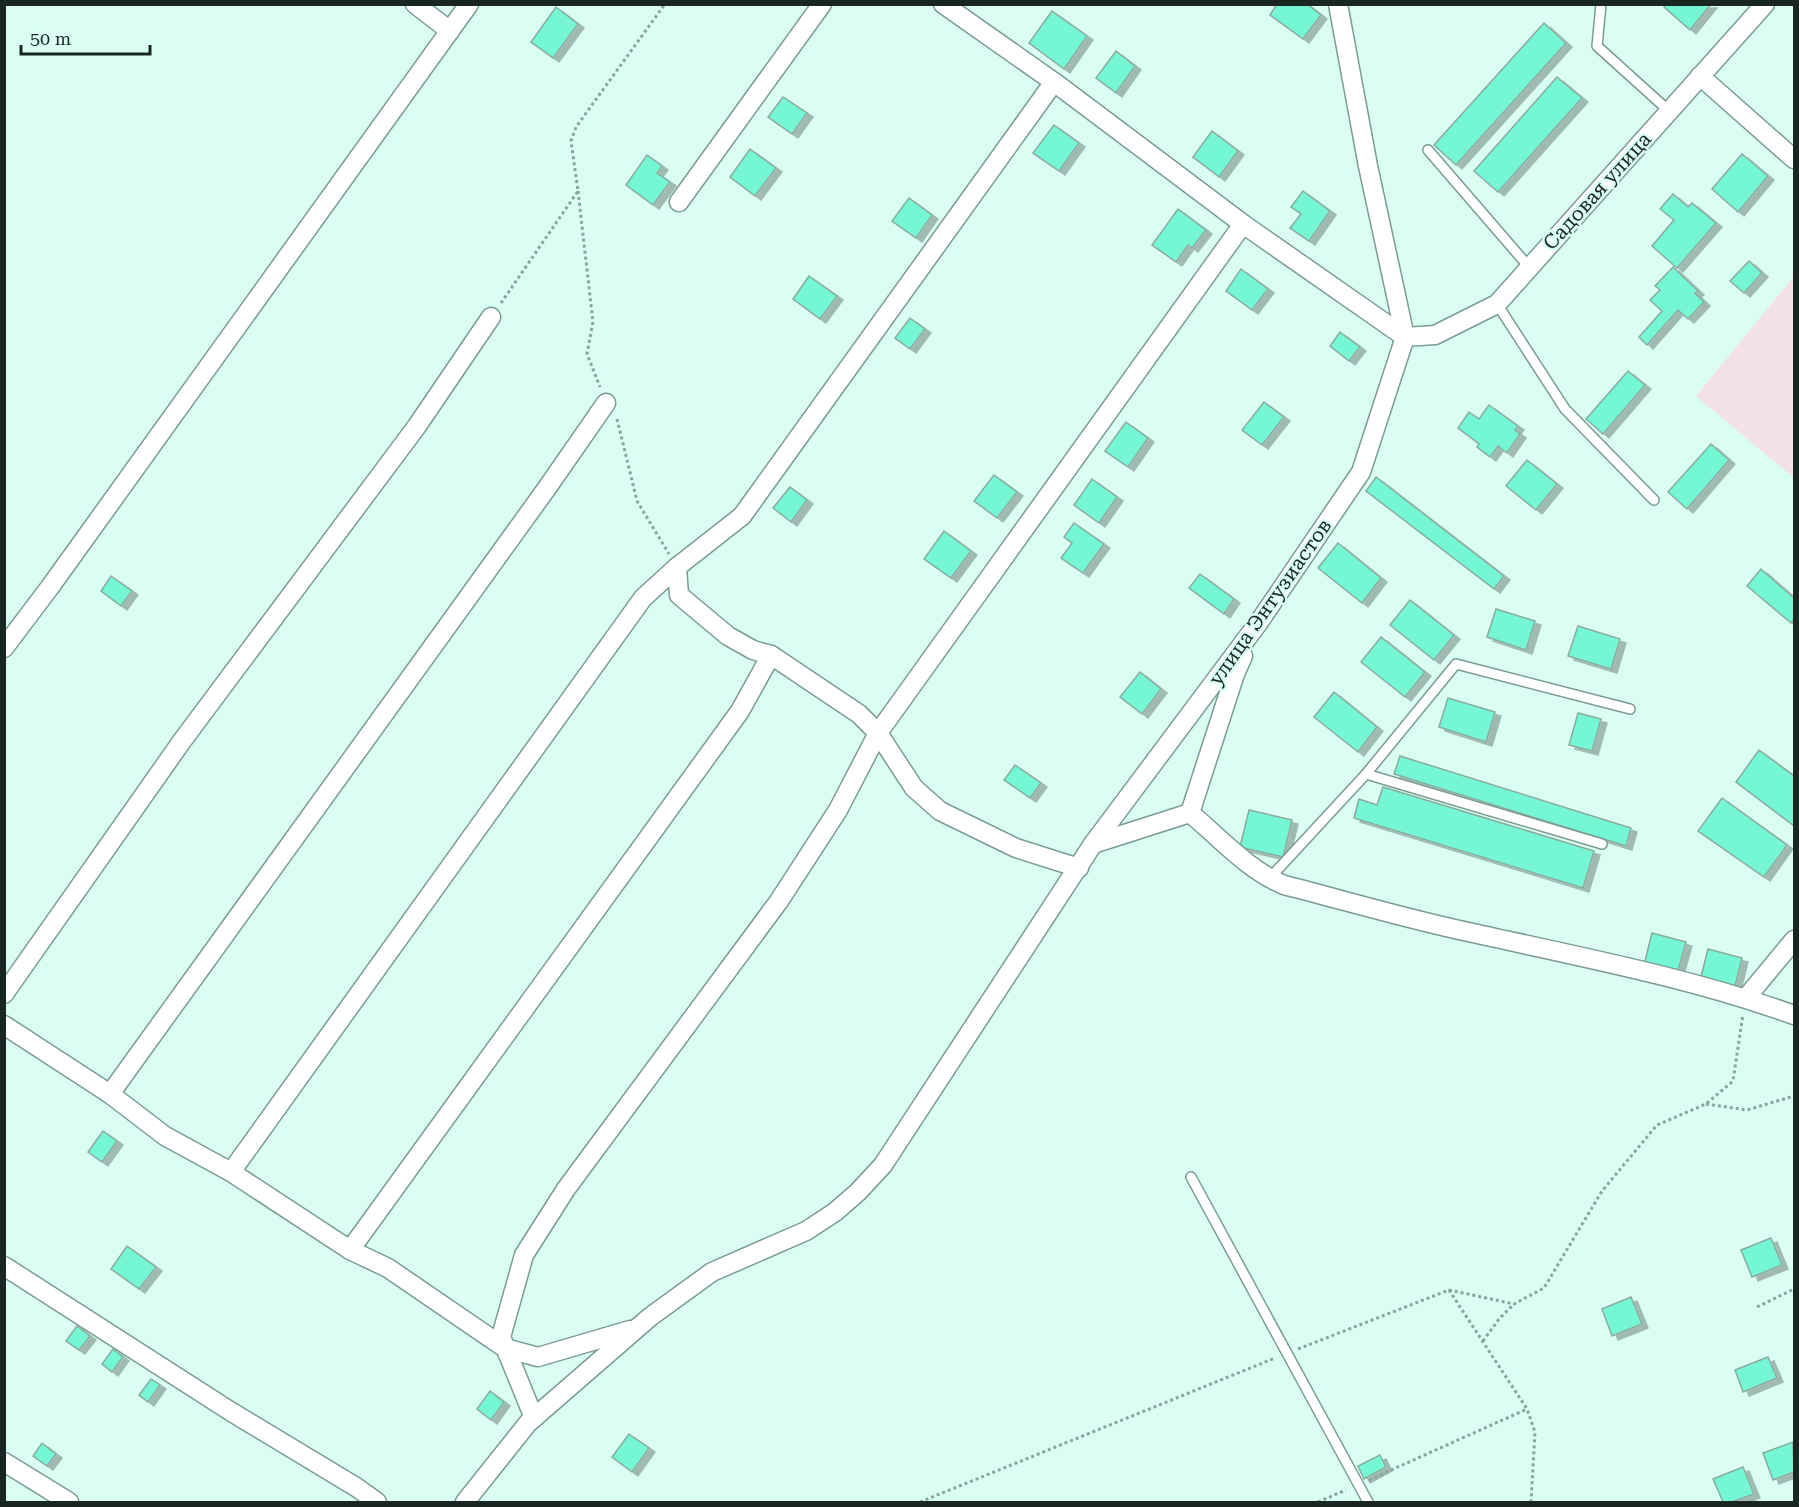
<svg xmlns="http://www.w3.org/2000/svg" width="1799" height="1507" viewBox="0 0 1799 1507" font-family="'Roboto Serif',serif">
<defs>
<filter id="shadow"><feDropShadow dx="6" dy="4" stdDeviation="0" flood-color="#0004"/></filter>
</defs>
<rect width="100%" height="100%" fill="#dafef2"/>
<polygon fill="#f3e1e6" points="1794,276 1794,478 1696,396"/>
<g fill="#75f7d5" stroke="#89aba0" stroke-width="1.5" filter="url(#shadow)">
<polygon points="1277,4 1307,4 1321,15 1303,39 1270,15"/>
<polygon points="1666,4 1711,4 1690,30 1664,7"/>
<polygon points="556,7 578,24 553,58 531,42"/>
<polygon points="1052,11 1087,36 1064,69 1029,43"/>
<polygon points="1544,23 1566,43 1456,165 1434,145"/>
<polygon points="1116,51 1135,66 1116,93 1096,78"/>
<polygon points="1557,77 1582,98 1498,192 1474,171"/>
<polygon points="783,97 807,113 792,134 768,117"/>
<polygon points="1054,125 1079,143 1059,171 1033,153"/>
<polygon points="1212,131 1238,151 1219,177 1193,157"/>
<polygon points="750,149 776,168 755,196 730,177"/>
<polygon points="1742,154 1768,176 1738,212 1712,189"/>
<polygon points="647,155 662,166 657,173 670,182 653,205 626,185"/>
<polygon points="1303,191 1330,211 1309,241 1290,228 1301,214 1291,207"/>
<polygon points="1673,194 1688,207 1692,203 1716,223 1677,268 1652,246 1674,220 1660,209"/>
<polygon points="909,198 932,215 916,238 892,221"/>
<polygon points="1178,209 1206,230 1192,248 1188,245 1176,262 1152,245"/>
<polygon points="1749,261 1762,273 1744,293 1730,281"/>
<polygon points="1673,267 1698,291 1695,293 1704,302 1688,319 1678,310 1647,345 1639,337 1662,311 1650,300 1660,290 1655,286"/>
<polygon points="1241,269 1268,289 1252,310 1226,291"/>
<polygon points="809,276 837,296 820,319 793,299"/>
<polygon points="910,318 925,329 910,349 895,338"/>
<polygon points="1340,332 1360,347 1349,361 1330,346"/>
<polygon points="1628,371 1645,385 1603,434 1586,419"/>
<polygon points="1264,402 1284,417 1262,445 1242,430"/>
<polygon points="1489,405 1518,426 1515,430 1520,434 1507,453 1498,446 1490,457 1477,447 1479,444 1458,428 1469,412 1479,419"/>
<polygon points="1126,422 1148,438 1128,467 1105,451"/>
<polygon points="1711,444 1729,460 1687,509 1668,492"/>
<polygon points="1527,460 1557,484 1536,510 1506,486"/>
<polygon points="994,475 1017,492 997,518 974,501"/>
<polygon points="1376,477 1504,576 1494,589 1366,491"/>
<polygon points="1092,479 1117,497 1099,523 1074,505"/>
<polygon points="790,487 807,500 791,522 773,508"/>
<polygon points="1074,523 1104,544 1083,573 1061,558 1072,543 1064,537"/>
<polygon points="944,531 971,551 951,578 924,559"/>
<polygon points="1338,543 1381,578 1362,603 1318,568"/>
<polygon points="1761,569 1794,598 1794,619 1791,623 1747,586"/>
<polygon points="1200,574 1234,599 1224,614 1189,588"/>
<polygon points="111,576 132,591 121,606 101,591"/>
<polygon points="1410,600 1454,635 1434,660 1390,625"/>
<polygon points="1496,609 1535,621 1526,650 1487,637"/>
<polygon points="1578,626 1620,639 1611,669 1568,656"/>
<polygon points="1381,637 1425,672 1405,697 1361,662"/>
<polygon points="1140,672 1161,689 1142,714 1120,697"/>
<polygon points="1334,692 1377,727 1358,752 1314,717"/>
<polygon points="1448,698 1495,712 1486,742 1439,727"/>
<polygon points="1578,713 1601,719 1592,751 1569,745"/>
<polygon points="1759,750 1794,776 1794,826 1736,782"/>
<polygon points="1400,756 1631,828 1626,846 1394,774"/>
<polygon points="1015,765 1041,783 1030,798 1004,780"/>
<polygon points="1383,787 1594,851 1583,888 1354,818 1359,799 1377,805"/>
<polygon points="1722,798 1787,845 1764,877 1698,831"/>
<polygon points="1249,810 1292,820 1283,857 1240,847"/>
<polygon points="1652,933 1686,942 1676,978 1643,969"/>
<polygon points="1708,949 1742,958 1733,994 1699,985"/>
<polygon points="103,1131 117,1141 102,1162 88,1152"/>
<polygon points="1771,1238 1782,1265 1752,1277 1741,1250"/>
<polygon points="127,1246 156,1267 139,1289 111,1269"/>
<polygon points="1631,1297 1642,1324 1612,1336 1602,1309"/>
<polygon points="77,1326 90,1336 79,1350 66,1341"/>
<polygon points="113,1349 123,1357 112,1372 102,1364"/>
<polygon points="1768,1357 1777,1378 1743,1392 1735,1370"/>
<polygon points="151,1379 160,1385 148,1402 139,1395"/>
<polygon points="490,1391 504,1402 491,1420 477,1409"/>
<polygon points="629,1434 649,1448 632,1472 612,1457"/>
<polygon points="1793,1442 1794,1472 1773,1480 1763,1453"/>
<polygon points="42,1443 56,1454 47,1466 33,1456"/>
<polygon points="1380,1455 1386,1467 1364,1479 1358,1466"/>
<polygon points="1743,1467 1754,1494 1732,1502 1723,1502 1713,1479"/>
</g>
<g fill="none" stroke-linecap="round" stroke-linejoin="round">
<defs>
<g id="service">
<polyline points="1601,4 1597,46 1669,111"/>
<polyline points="1428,150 1529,267"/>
<polyline points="1497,304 1565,409 1654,500"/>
<polyline points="1602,844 1366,774 1456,664 1630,709"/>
<polyline points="1269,879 1366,774"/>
<polyline points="1191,1177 1368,1502"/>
</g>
<g id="minor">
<polyline points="415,4 450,31"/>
<polyline points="943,4 1054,82 1243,224 1405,337"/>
<polyline points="1700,76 1794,159"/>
<polyline points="679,202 822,4"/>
<polyline points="1405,337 1435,335 1497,304 1765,4"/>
<polyline points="677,567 679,595 728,636 753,650 771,655 859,714 878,733 914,788 940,811 1016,848 1079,868"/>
<polyline points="4,648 50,587 469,4"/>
<polyline points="1190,813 1235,674 1243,656"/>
<path d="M 1093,844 L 1190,813 C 1220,838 1248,870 1284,885 C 1347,901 1410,920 1473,933 C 1581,957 1691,978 1794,1015"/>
<polyline points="4,994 182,741 417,426 491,317"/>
<polyline points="1746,998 1794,940"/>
<polyline points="4,1025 110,1094 165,1136 231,1172 350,1250 388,1268 505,1348 538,1357 630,1330"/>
<polyline points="110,1094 547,488 606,403"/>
<polyline points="231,1172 643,598 677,567 742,516 1054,82"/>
<polyline points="350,1250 740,711 771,655"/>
<polyline points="4,1266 230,1411 356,1487 377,1502"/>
<polyline points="534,1418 501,1337 524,1255 566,1189 779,901 838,810 878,733 1243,224"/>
<polyline points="4,1462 69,1502"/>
<polyline points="465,1502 528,1423 650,1317 712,1272 806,1231 835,1212 858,1192 883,1165 1093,844 1259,622 1361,472 1405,337 1368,166 1338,4"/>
</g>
</defs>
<use href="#service" stroke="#7b9c92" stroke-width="12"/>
<use href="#minor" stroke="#7b9c92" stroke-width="21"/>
<g stroke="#8ba59c" stroke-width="3" stroke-dasharray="3 3" stroke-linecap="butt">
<polyline points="578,191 593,322 587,354 600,387"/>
<polyline points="501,303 578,191 571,141 576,127 665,4"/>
<polyline points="617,419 637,501 669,554"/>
<polyline points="1706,1104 1747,1110 1794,1096"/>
<polyline points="1449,1290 1527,1409 1535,1432 1531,1502"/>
<polyline points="1757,1307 1794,1289"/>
<polyline points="1483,1341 1499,1319 1514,1304"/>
<polyline points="1298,1349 1449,1290 1514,1304 1544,1288 1602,1191 1657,1125 1706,1104 1733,1081 1743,1014"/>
<polyline points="1369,1480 1527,1409"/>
<polyline points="920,1502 1275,1358"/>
<polyline points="1318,1502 1346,1490"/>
</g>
<use href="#service" stroke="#fff" stroke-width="9"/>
<use href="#minor" stroke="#fff" stroke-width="18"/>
</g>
<g text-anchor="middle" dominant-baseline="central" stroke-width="5" stroke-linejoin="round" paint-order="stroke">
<g font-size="20" fill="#192622" stroke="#dafef2">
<text transform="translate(1597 191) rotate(-48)">Садовая улица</text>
<text transform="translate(1270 602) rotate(-55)">улица Энтузиастов</text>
</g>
</g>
<rect width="1799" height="1507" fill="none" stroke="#192622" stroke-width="12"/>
<path d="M21 45v9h129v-9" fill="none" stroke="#192622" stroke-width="3"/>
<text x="30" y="45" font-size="18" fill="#192622" stroke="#dafef2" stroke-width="4.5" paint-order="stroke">50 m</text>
</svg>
